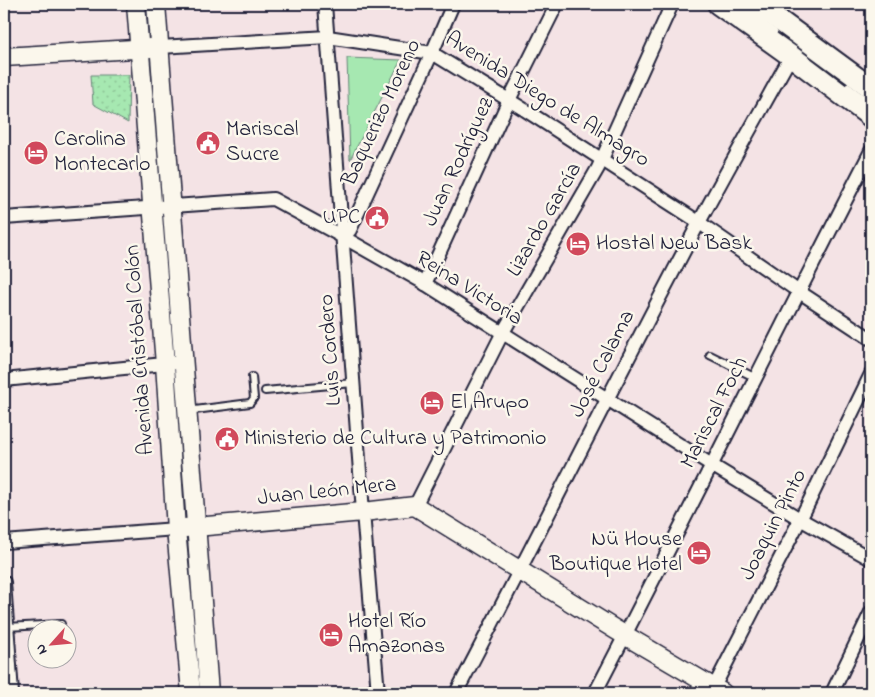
<svg xmlns="http://www.w3.org/2000/svg" width="875" height="697" viewBox="0 0 875 697" font-family="'Indie Flower',sans-serif">
<defs>
<pattern id="garden-dots" width="8" height="8" patternUnits="userSpaceOnUse" patternTransform="scale(1.25)"><rect width="8" height="8" fill="#a6e8b1"/><path d="M2 2h.1M6 6h.1" fill="none" stroke="#8fc799" stroke-width="1.8" stroke-linecap="round"/></pattern>
</defs>
<rect width="100%" height="100%" fill="#f4e3e5"/>
<filter id="ink" filterUnits="userSpaceOnUse"><feTurbulence type="fractalNoise" baseFrequency=".02" numOctaves="2"/><feDisplacementMap in="SourceGraphic" scale="10" xChannelSelector="R" yChannelSelector="G"/><feConvolveMatrix kernelMatrix="1 2 1 2 8 2 1 2 1" color-interpolation-filters="sRGB"/></filter>
<g filter="url(#ink)">
<polygon fill="#a6e8b1" stroke="#648576" points="347,58 401,60 350,160"/>
<polygon fill="url(#garden-dots)" stroke="#648576" points="91,75 129,75 128,123 93,104"/>
<g fill="none" stroke-linecap="round" stroke-linejoin="round">
<defs>
<g id="lane">
<polyline points="738,4 774,32"/>
<polyline points="848,87 871,104"/>
<polyline points="710,355 756,378"/>
<polyline points="265,391 353,383"/>
<polyline points="187,411 250,403 254,398 252,377"/>
<polyline points="7,627 61,624"/>
</g>
<g id="street">
<polyline points="325,4 363,512 378,693"/>
<polyline points="160,47 328,37 432,53 525,110 694,219 792,287 871,339"/>
<polyline points="4,218 273,199 343,237 419,280 718,469 800,519 871,559"/>
<polyline points="343,237 346,235 350,230 432,53 453,4"/>
<polyline points="425,284 509,100 557,4"/>
<polyline points="4,380 174,363"/>
<polyline points="415,506 502,334 598,168 672,4"/>
<polyline points="4,542 176,529"/>
<polyline points="4,582 12,693"/>
<path d="M 456,693 C 539,535 618,375 702,217 C 731,163 761,110 791,56"/>
<path d="M 595,693 C 689,513 778,331 871,151"/>
<polyline points="711,693 806,508 871,374"/>
<polyline points="832,693 871,612"/>
</g>
<g id="secondary">
<polyline points="136,4 165,364 176,529 191,693"/>
<polyline points="156,4 209,693"/>
<polyline points="4,57 150,48"/>
<polyline points="185,528 363,512 415,506 616,630 723,693"/>
<polyline points="372,693 379,693"/>
</g>
<g id="primary">
<polyline points="718,4 791,56 871,117"/>
<polyline points="757,4 871,88"/>
</g>
</defs>
<use href="#lane" stroke="#22223b" stroke-width="10"/>
<use href="#street" stroke="#22223b" stroke-width="16"/>
<use href="#secondary" stroke="#22223b" stroke-width="21"/>
<use href="#primary" stroke="#22223b" stroke-width="24"/>
<polyline stroke="#22223b" stroke-width="2.5" stroke-dasharray="1 4" stroke-linecap="butt" points="295,693 358,688"/>
<use href="#lane" stroke="#fbf7ec" stroke-width="6"/>
<use href="#street" stroke="#fbf7ec" stroke-width="12"/>
<use href="#secondary" stroke="#fbf7ec" stroke-width="18"/>
<use href="#primary" stroke="#fbf7ec" stroke-width="20"/>
</g>
</g>
<defs>
<symbol id="civic-disc" viewBox="-11 -11 22 22"><circle r="9.5" fill="#d1495b" stroke="#fbf7ec"/><path d="M-.6-6.5H3V-4.5H.6V-3L4-1V1h2V6H-6V1h2V-1L-.6-3ZM-1.2 2.5V6h2.4V2.5Z" fill="#fff"/></symbol>
<symbol id="hotel-disc" viewBox="-11 -11 22 22"><circle r="9.5" fill="#d1495b" stroke="#fbf7ec"/><path d="M-6-4.5h1.5V1H6V5H4.5V3h-9V5H-6ZM-4 0a1.8 1.8 0 1 1 3.6 0ZM.5 0V-2.5h3Q6-2.5 6 0Z" fill="#fff"/></symbol>
</defs>
<g fill-rule="evenodd">
<use href="#civic-disc" x="194" y="129" width="28" height="28"/>
<use href="#hotel-disc" x="22" y="139" width="28" height="28"/>
<use href="#civic-disc" x="363" y="204" width="28" height="28"/>
<use href="#hotel-disc" x="564" y="230" width="28" height="28"/>
<use href="#hotel-disc" x="418" y="389" width="28" height="28"/>
<use href="#civic-disc" x="213" y="425" width="28" height="28"/>
<use href="#hotel-disc" x="685" y="539" width="28" height="28"/>
<use href="#hotel-disc" x="317" y="621" width="28" height="28"/>
</g>
<g text-anchor="middle" dominant-baseline="central" stroke-width="5" stroke-linejoin="round" paint-order="stroke">
<g font-size="22" fill="#22223b" stroke="#fbf7ec">
<text transform="translate(547 100) rotate(32)">Avenida Diego de Almagro</text>
<text transform="translate(382 113) rotate(-65)">Baquerizo Moreno</text>
<text transform="translate(459 162) rotate(-65)">Juan Rodríguez</text>
<text transform="translate(545 220) rotate(-60)">Lizardo García</text>
<text transform="translate(469 289) rotate(32)">Reina Victoria</text>
<text transform="translate(140 350) rotate(-94)">Avenida Cristóbal Colón</text>
<text transform="translate(331 350) rotate(-94)">Luis Cordero</text>
<text transform="translate(603 364) rotate(-63)">José Calama</text>
<text transform="translate(715 413) rotate(-63)">Mariscal Foch</text>
<text transform="translate(327 492) rotate(-6)">Juan León Mera</text>
<text transform="translate(774 525) rotate(-63)">Joaquin Pinto</text>
</g>
<g font-size="22" fill="#22223b" stroke="#fbf7ec" text-anchor="start">
<text x="226" y="130">Mariscal<tspan x="226" dy="25">Sucre</tspan></text>
<text x="54" y="140">Carolina<tspan x="54" dy="25">Montecarlo</tspan></text>
<text x="360" y="218" text-anchor="end">UPC</text>
<text x="596" y="244">Hostal New Bask</text>
<text x="450" y="403">El Arupo</text>
<text x="244" y="439">Ministerio de Cultura y Patrimonio</text>
<text x="682" y="540" text-anchor="end">Nü House<tspan x="682" dy="25">Boutique Hotel</tspan></text>
<text x="348" y="622">Hotel Río<tspan x="348" dy="25">Amazonas</tspan></text>
</g>
</g>
<rect width="875" height="697" fill="none" stroke="#fbf7ec" stroke-width="20"/>
<rect x="10" y="10" width="855" height="677" fill="none" stroke="#22223b" stroke-width="2" filter="url(#ink)"/>
<g transform="translate(52 644) rotate(243)"><circle r="24" fill="#fbf7ec" stroke="#a4a2a5"/>
<path d="M0-4L9 19L0 12L-9 19Z" fill="#d1495b"/>
<text y="-8" font-size="14" font-weight="bold" text-anchor="middle" fill="#22223b">N</text>
</g>
</svg>
